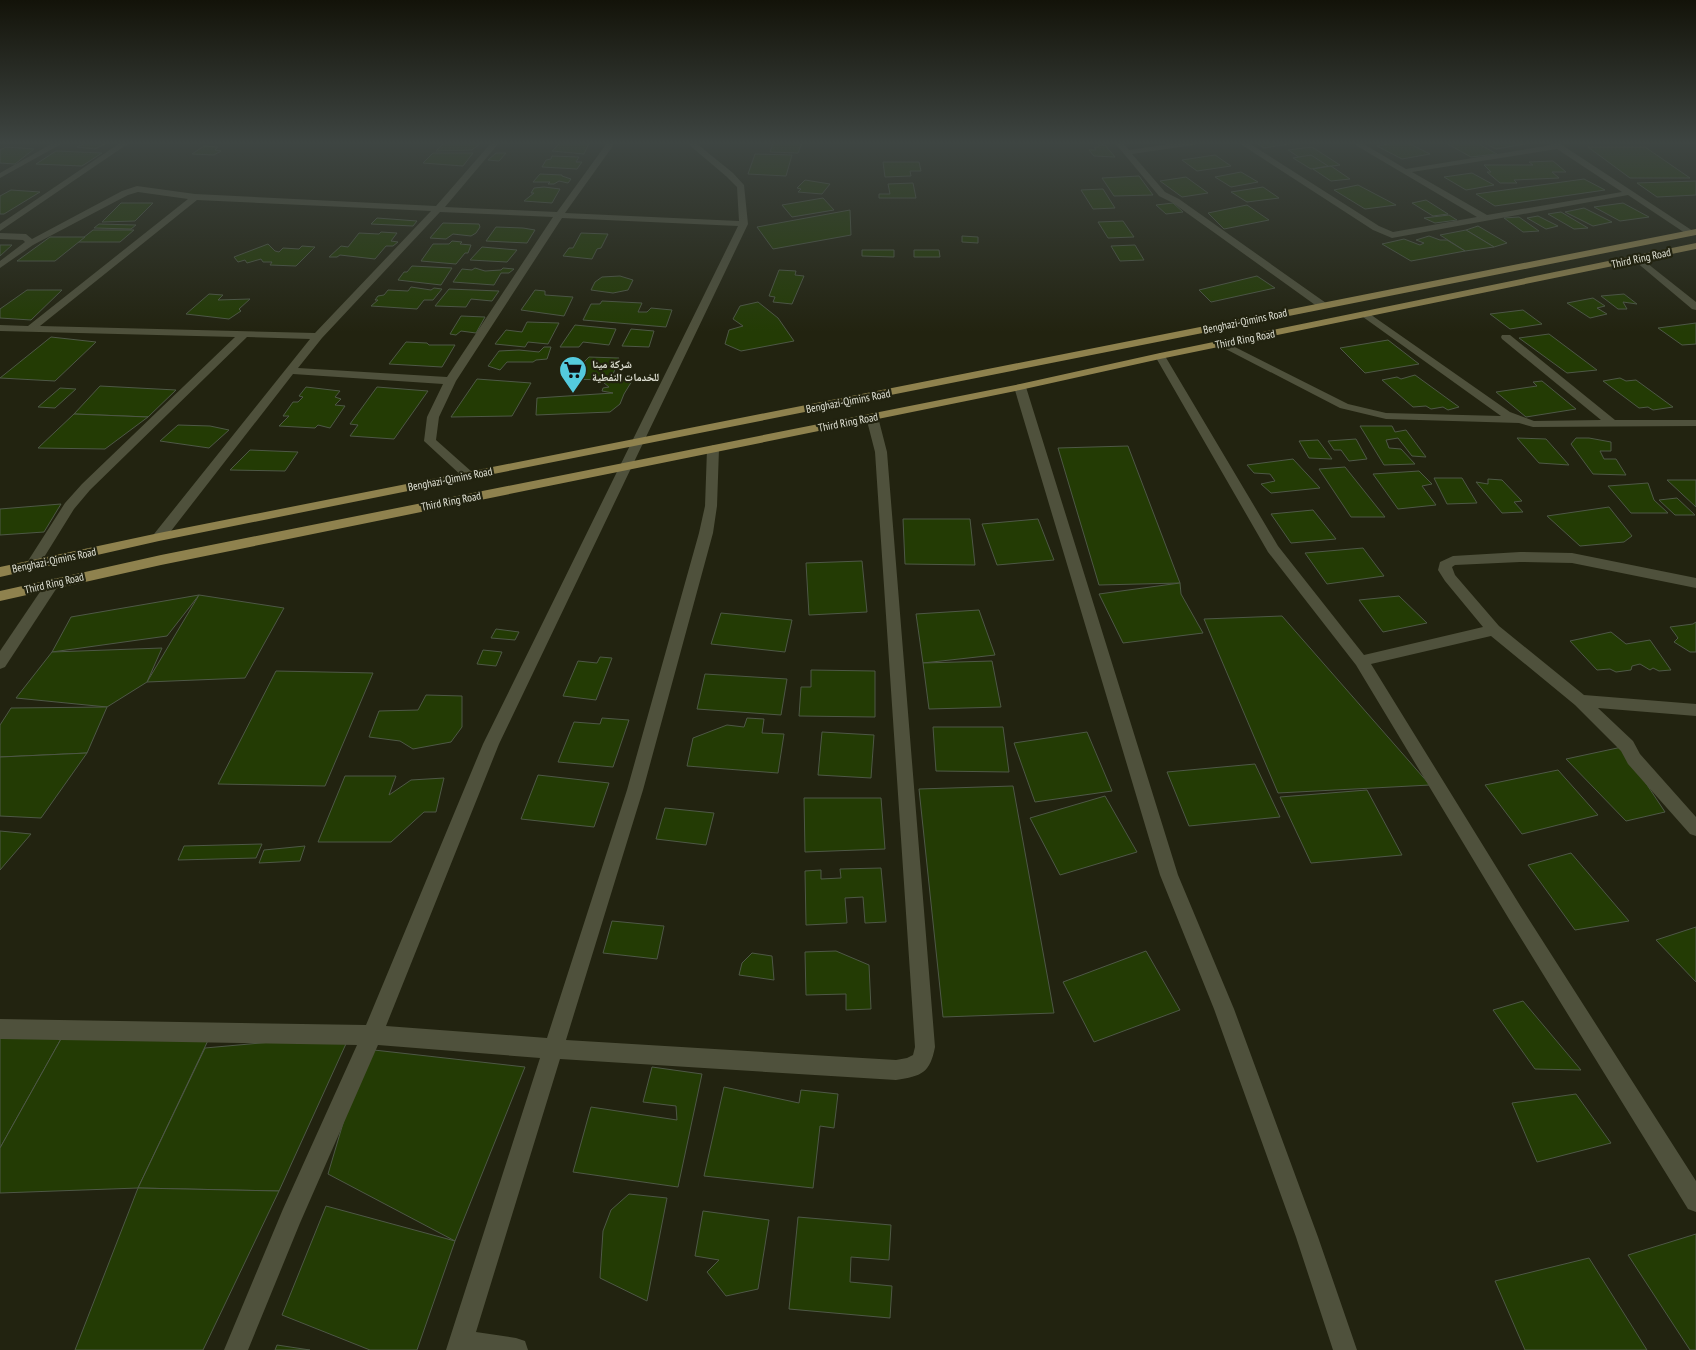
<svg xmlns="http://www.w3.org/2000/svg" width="1696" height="1350" viewBox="0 0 1696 1350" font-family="'PT Sans Narrow','Noto Naskh Arabic',sans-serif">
<rect width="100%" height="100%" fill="#222310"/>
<g fill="#233b04" stroke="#4e5846">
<polygon points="85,143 107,143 95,149 77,147"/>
<polygon points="444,143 481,143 472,150 436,151"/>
<polygon points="560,143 589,143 584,154 552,151"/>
<polygon points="773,143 802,143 798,153 770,152"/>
<polygon points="1257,143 1295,143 1264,148"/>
<polygon points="1394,143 1408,143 1430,154 1402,159 1377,146"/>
<polygon points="1446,143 1477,143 1497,154 1471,157"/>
<polygon points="1484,143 1530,143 1496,149"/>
<polygon points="1098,145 1105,145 1115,157 1094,156 1089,150 1096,150 1094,147 1099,147"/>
<polygon points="204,146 218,147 215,150 221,151 214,155 192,154"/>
<polygon points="6,147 34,149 15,164 0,163 0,150"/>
<polygon points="1312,147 1340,165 1316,168 1288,150"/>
<polygon points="1588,147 1645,147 1690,178 1630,178"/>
<polygon points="56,151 102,153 82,166 36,164"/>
<polygon points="433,153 473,153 463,166 423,163"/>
<polygon points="496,153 506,153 499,161 488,160"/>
<polygon points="755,154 792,155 786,176 748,174"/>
<polygon points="1215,155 1231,166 1197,171 1182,160"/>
<polygon points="1311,155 1328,166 1311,169 1293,158"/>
<polygon points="552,156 579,157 576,162 582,162 577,169 542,167 546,160 551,159"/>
<polygon points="1553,161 1566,172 1552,172 1559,178 1514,180 1517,183 1500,183 1487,172 1491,172 1484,165 1533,165 1529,162"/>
<polygon points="883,162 919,162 921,171 910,171 911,176 885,177"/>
<polygon points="1331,166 1350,179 1331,181 1313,169"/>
<polygon points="1241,172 1258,182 1231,187 1215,177"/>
<polygon points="1472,173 1494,185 1466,190 1444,177"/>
<polygon points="540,174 562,175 562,176 571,179 568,183 559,181 554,184 548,184 550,182 533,182"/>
<polygon points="1139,176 1153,195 1114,196 1102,178"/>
<polygon points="1186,177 1208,193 1182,197 1160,181"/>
<polygon points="1584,179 1605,190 1495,206 1476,194"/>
<polygon points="805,180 830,184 822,194 798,192 801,189 797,188"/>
<polygon points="1696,181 1696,195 1657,197 1637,183"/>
<polygon points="913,183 916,198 879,198 879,194 890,194 888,184"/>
<polygon points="1358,185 1396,205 1365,209 1334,190"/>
<polygon points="544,187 560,189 552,203 524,201 534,193 531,193 534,188"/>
<polygon points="1263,187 1279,198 1247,202 1231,192"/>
<polygon points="1103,189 1115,208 1093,209 1081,190"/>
<polygon points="11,190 40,192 4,214 0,214 0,196"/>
<polygon points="823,198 834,210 792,217 782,205"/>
<polygon points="1426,200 1448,214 1433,216 1412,203"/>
<polygon points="121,203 153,203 135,221 102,222"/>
<polygon points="1173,203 1183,212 1166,214 1156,205"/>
<polygon points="1623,203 1649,217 1620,221 1594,207"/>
<polygon points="1247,205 1269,220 1224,229 1208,213"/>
<polygon points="1584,208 1612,222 1593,226 1565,212"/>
<polygon points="850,210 851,235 773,249 757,227"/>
<polygon points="1561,212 1588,228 1574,229 1548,214"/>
<polygon points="1449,215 1457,220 1435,223 1424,218"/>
<polygon points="1538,216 1558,226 1546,229 1527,218"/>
<polygon points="1519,217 1539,231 1523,232 1504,218"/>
<polygon points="377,218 417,221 413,226 371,224"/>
<polygon points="1123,221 1134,237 1108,238 1098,222"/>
<polygon points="443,223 479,224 480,227 476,233 471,236 453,234 446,239 430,238"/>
<polygon points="99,224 136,225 131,229 94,228"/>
<polygon points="1478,226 1507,243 1494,247 1466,230"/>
<polygon points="496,227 523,228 535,230 527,243 486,241"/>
<polygon points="93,230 134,230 120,242 78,242"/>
<polygon points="1466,230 1494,247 1465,251 1440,235"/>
<polygon points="381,232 397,233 391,241 398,242 393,246 386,246 375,259 340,255 337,257 329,257 341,246 348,247 359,233 379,234"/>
<polygon points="581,233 608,234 601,248 597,249 592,259 563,256 569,248 573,248"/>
<polygon points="962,236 978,237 978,243 962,242"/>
<polygon points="1429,236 1440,240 1447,240 1465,251 1411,261 1382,244 1404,239 1420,245 1424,243 1416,240"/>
<polygon points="50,237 85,237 55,261 17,261"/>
<polygon points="452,241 462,242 460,244 471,245 468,253 465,253 456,264 421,261 433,244 449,244"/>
<polygon points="268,244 275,251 279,252 283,248 299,249 302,246 315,247 296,266 270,265 272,262 263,262 261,259 247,263 245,260 238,262 234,257"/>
<polygon points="0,245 12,245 0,256"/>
<polygon points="1135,245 1144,260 1120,261 1111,246"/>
<polygon points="482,247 517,250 507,262 470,260"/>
<polygon points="862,250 894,250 894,257 862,256"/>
<polygon points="914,250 939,250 940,257 914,257"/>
<polygon points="412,266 452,268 441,285 398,280 404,272 407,272"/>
<polygon points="475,268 485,271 501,270 503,268 514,269 509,273 501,273 494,285 453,282 462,269 472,270"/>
<polygon points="779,270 796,271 795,275 804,276 792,304 773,302 775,297 769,296"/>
<polygon points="620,276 633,280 628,290 613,293 591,290 595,282 602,277"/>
<polygon points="1257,276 1275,288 1211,302 1199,290"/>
<polygon points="411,287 431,290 434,288 442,289 433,300 424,300 417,309 371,306 378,300 375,300 378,296 384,295 388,290 408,291"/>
<polygon points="449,289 499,291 492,301 471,299 466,307 435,306"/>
<polygon points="27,290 62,290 31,320 0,318 0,309"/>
<polygon points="535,290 545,291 545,295 573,297 564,316 521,310"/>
<polygon points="209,294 223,295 218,300 250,299 239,309 241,311 229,319 186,314"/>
<polygon points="1624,294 1637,304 1623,302 1627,309 1618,309 1601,296"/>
<polygon points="1593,298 1605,306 1597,308 1607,314 1590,318 1567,303"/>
<polygon points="602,301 642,303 638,312 647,312 651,308 672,310 666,327 583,320 591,304 600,304"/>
<polygon points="758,302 778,318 794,341 741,351 725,344 729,330 743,326 733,319 740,306"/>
<polygon points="1523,310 1542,324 1510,329 1490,314"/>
<polygon points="461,316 485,317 476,333 461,331 456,335 450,334"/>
<polygon points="527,322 559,323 548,344 528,342 525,347 495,344 506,330 522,332"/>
<polygon points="1696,323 1696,344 1682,345 1658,328"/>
<polygon points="575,325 616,329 609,345 583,342 579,347 560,347"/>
<polygon points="631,329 654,331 649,347 622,346"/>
<polygon points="1549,334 1597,370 1567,373 1519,338"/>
<polygon points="51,337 96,342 55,381 0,378"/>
<polygon points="1388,340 1419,364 1365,373 1340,348"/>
<polygon points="406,342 427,343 429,345 455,345 442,367 389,364"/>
<polygon points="544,347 551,347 547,359 536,360 533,362 507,362 500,370 488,366 499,351 519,350 539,352"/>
<polygon points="589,357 619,358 611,380 563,379 574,361 584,362"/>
<polygon points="1415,375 1459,407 1448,410 1443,407 1431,409 1426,406 1413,407 1382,380 1397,377 1401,379"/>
<polygon points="635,376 624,394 620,404 610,412 536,415 537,398 613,393 602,391 603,388 609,387 604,383 616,377"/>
<polygon points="1620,378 1626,381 1636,380 1673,407 1653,410 1648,407 1639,408 1603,381"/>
<polygon points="477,379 531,383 512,416 451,417"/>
<polygon points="1542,381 1576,409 1526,417 1496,392 1537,386 1533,382"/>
<polygon points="100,386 176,390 148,417 74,414"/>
<polygon points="306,387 340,391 335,397 341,399 335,405 345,406 330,428 318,425 315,428 279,426 289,416 283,416 293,402 298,402 303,397 299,396"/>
<polygon points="377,387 428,391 394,439 350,436 358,425 350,424"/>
<polygon points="60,388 76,389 55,408 38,407"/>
<polygon points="74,414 148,417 105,449 38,448"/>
<polygon points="178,425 210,426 229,430 209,448 160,441"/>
<polygon points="1360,426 1392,426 1395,432 1406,430 1426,457 1412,456 1398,438 1386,440 1389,448 1401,449 1415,464 1384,465"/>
<polygon points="1517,438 1546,439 1569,465 1539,463"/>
<polygon points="1576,438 1589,438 1611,442 1611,451 1600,451 1604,459 1616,459 1626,475 1593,474 1571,444"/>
<polygon points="1356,439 1367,459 1349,461 1341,450 1334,450 1328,441"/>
<polygon points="1318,440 1332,459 1309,458 1299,441"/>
<polygon points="1128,446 1180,583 1099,585 1058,448"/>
<polygon points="250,450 298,452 285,471 230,470"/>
<polygon points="1293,459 1320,488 1271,493 1261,484 1275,481 1270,474 1254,473 1247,465"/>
<polygon points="1345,467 1385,517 1351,517 1319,469"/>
<polygon points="1419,471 1432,484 1422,486 1436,505 1398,509 1373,474"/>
<polygon points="1434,478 1462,478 1477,503 1447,504"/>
<polygon points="1488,479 1502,480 1522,501 1514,502 1523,512 1502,513 1476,482 1488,484"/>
<polygon points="1667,480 1696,480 1696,507"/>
<polygon points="1648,483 1654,500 1668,513 1631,513 1608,486"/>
<polygon points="1677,498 1695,515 1675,515 1659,500"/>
<polygon points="61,504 44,532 0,535 0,509"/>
<polygon points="1609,507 1632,536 1624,542 1580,546 1547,516"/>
<polygon points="1313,510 1336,539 1291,543 1271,514"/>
<polygon points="903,519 970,519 975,565 905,564"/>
<polygon points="1038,519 1054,560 997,565 982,524"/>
<polygon points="1363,548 1384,576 1327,584 1305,553"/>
<polygon points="862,561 867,612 809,615 806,563"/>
<polygon points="1180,583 1181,594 1203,633 1123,643 1099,594"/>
<polygon points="199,595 167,636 52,652 71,617"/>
<polygon points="199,595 284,608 245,678 147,682"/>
<polygon points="1399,596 1427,623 1383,632 1359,600"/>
<polygon points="979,610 995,655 923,663 916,614"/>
<polygon points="721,613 792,620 785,652 711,644"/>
<polygon points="1282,616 1430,785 1278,793 1204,619"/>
<polygon points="1696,622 1696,652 1690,652 1674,642 1678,638 1670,627 1693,624"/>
<polygon points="496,629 519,632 515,640 491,638"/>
<polygon points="1611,632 1626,644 1650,640 1671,670 1659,671 1653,668 1650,670 1640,664 1632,666 1631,670 1616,672 1610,669 1597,670 1570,641"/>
<polygon points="162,648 147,682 107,707 16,698 52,652"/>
<polygon points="483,650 502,652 496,666 477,664"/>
<polygon points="600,657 612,658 596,700 563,696 578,661 597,663"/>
<polygon points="992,661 1001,707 929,709 923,663"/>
<polygon points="811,670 875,671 875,717 799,716 801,687 811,687"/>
<polygon points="276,671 373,673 325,786 218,784"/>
<polygon points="705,674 787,679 781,715 697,709"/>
<polygon points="426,695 462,696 462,727 451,742 413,749 400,741 369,737 379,711 418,710"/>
<polygon points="107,707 87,753 0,757 0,725 11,708"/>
<polygon points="602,718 629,720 613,767 558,762 574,722 600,724"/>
<polygon points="747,718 764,719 762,733 784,734 778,773 687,766 693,738 727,725 744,727"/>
<polygon points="933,727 1003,727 1009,772 936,771"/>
<polygon points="822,732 874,735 871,778 818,775"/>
<polygon points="1087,732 1112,791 1035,802 1014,743"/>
<polygon points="1622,747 1665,812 1626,821 1566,759"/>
<polygon points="87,753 41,818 0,816 0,757"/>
<polygon points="1255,764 1280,817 1189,826 1167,772"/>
<polygon points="1558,770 1598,815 1522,834 1485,785"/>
<polygon points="538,775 609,783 594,827 521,819"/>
<polygon points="345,776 396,776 389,795 411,780 444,778 436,812 424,812 391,842 318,842"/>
<polygon points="1013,786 1054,1013 943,1017 919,789"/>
<polygon points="1367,790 1402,855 1311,863 1280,797"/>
<polygon points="1105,796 1137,852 1060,875 1030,818"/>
<polygon points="804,798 881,798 885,849 805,852"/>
<polygon points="665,808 714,813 706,845 656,839"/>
<polygon points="0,831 31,834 0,870"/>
<polygon points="262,844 256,858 178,860 184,846"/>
<polygon points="305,846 300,861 259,863 264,850"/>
<polygon points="1571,853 1629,921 1575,930 1528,865"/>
<polygon points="881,868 886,922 865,923 863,897 845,898 847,923 806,925 805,871 821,870 821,879 841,878 840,869"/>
<polygon points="612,921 664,926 657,959 603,953"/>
<polygon points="1696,927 1696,982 1656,940"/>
<polygon points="836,951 869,965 871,1009 846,1010 846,994 806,995 805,952"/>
<polygon points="1146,951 1180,1010 1094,1042 1063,982"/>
<polygon points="752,953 772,956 774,980 739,975 742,963"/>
<polygon points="1523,1001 1581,1070 1535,1069 1493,1010"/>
<polygon points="0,1029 66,1030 0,1148"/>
<polygon points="66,1030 212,1032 138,1188 0,1193 0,1148"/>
<polygon points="350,1035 279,1191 138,1188 205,1048"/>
<polygon points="365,1049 525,1067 455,1241 328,1174"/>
<polygon points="652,1067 702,1074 678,1187 573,1172 591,1107 677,1120 676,1106 643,1102"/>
<polygon points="724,1087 799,1103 801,1090 838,1094 834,1128 820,1126 813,1188 704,1176"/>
<polygon points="1576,1094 1611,1143 1537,1162 1512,1103"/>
<polygon points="138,1188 279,1191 203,1350 75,1350"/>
<polygon points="629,1194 667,1198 647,1301 600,1278 603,1231 611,1210"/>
<polygon points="326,1206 455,1241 417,1350 370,1350 282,1315"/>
<polygon points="703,1211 769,1220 758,1289 726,1296 707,1272 719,1260 695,1256"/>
<polygon points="798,1217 891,1225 889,1260 851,1257 850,1282 892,1286 890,1318 789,1309"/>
<polygon points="1696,1234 1696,1350 1690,1350 1628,1255"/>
<polygon points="1589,1258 1647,1350 1525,1350 1495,1281"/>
<polygon points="277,1345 310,1350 275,1350"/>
</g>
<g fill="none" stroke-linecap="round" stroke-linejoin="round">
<g fill="#4f513c" fill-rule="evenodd">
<polygon points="53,143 63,143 0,178 0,173"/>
<polygon points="120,143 129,143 0,231 0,224"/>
<path d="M 491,143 L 499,143 L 445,207 L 557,212 L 607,143 L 615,143 L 565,213 L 739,221 L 737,187 L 727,177 L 687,143 L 696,143 L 733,173 L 744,185 L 748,224 L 499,744 L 386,1026 L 547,1038 L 627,790 L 699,533 L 705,506 L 707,449 L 713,445 L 719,449 L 717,506 L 713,533 L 643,790 L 566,1040 L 896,1060 L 907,1058 L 913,1055 L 915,1047 L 875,452 L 866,417 L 872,414 L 878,417 L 887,452 L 935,1047 C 930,1073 922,1076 896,1080 L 560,1059 L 476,1332 L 516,1338 L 525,1341 L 528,1350 L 446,1350 L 540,1058 L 378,1045 L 300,1223 L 248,1350 L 224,1350 L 283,1209 L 357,1045 L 0,1039 L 0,1019 L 366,1025 L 483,744 L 738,226 L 562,218 L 456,381 L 439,417 L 436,440 L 472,472 L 474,475 L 472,478 L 464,478 L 424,441 L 427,417 L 443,384 L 293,374 L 164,540 L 154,540 L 152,537 L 154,534 L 310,339 L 247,337 L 90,490 L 74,509 L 38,567 L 28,567 L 26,564 L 65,503 L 82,484 L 235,337 L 0,331 L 0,325 L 28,326 L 188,199 L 138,192 L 128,195 L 33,245 L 0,268 L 0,261 L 25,242 L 23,240 L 0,239 L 0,233 L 26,234 L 32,239 L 122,191 L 137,186 L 195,194 L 436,206 ZM 197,200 L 431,211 L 315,333 L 40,326 ZM 440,212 L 553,217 L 447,377 L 298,368 L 322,338 Z"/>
<polygon points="1115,143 1123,143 1129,150 1176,143 1198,143 1194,145 1132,154 1165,192 1179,199 1326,303 1326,307 1318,307 1173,203 1159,196"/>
<path d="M 1239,143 L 1249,143 L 1379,226 L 1393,232 L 1477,217 L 1352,143 L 1362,143 L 1406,169 L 1551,145 L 1550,143 L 1559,143 L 1696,233 L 1691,236 L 1688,235 L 1628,195 L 1392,238 L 1373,230 ZM 1557,149 L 1622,192 L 1487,215 L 1412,172 Z"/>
<polygon points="1638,256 1696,302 1696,310 1692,309 1635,261 1635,257"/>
<polygon points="1367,312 1510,412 1534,421 1601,420 1502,339 1501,337 1502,335 1510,335 1615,420 1696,420 1696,426 1533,427 1519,423 1386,419 1340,408 1216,344 1217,342 1225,342 1348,404 1386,413 1501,416 1363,317 1362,315"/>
<polygon points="1160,353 1165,356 1278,546 1364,655 1483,627 1445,581 1438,570 1440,562 1453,556 1520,552 1572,553 1696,578 1696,588 1572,563 1520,562 1455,565 1452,567 1455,575 1499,626 1584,695 1696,704 1696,716 1598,708 1633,741 1640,754 1696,817 1696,836 1690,834 1628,764 1621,751 1575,705 1491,636 1371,664 1521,907 1696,1181 1696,1212 1688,1209 1509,919 1356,665 1268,552 1155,356"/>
<polygon points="1020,384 1026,387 1178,875 1234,1009 1318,1237 1357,1350 1333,1350 1296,1237 1214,1009 1160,875 1014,387"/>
<polygon points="53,578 58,580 60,583 5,667 0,669 0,651 48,580"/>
</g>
<g fill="#8f824e" fill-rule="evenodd">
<polygon points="1696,229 1696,235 468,479 159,541 0,577 0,567 159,533"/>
<polygon points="1696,243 1696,249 1160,359 1020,390 161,565 0,601 0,591 161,555 1020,384 1160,353"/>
</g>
</g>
<linearGradient id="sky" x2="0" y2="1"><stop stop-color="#131309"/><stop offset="0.43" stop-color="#3e4542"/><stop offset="1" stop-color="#3e4542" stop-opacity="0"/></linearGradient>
<rect width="1696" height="332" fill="url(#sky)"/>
<defs>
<symbol id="supermarket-pin" viewBox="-11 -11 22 30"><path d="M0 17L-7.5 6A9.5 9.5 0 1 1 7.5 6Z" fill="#54cadd" stroke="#222310"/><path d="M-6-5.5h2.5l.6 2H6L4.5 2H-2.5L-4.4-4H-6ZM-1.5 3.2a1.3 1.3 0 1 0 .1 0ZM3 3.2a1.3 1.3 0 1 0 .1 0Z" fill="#111"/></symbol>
</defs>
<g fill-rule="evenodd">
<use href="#supermarket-pin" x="557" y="354" width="32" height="43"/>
</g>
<g text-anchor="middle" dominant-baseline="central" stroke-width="4.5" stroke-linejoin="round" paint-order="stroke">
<g font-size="11" fill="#dfe0d4" stroke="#222310">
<text transform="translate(1641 258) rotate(-12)">Third Ring Road</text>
<text transform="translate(1245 321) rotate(-12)">Benghazi-Qimins Road</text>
<text transform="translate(1245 339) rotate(-11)">Third Ring Road</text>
<text transform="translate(848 401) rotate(-11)">Benghazi-Qimins Road</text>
<text transform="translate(848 422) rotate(-11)">Third Ring Road</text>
<text transform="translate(450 479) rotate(-11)">Benghazi-Qimins Road</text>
<text transform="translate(451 501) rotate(-11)">Third Ring Road</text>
<text transform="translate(54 560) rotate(-12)">Benghazi-Qimins Road</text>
<text transform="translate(54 583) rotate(-13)">Third Ring Road</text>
</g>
<g font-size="11" font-weight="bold" fill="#dfe0d4" stroke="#222310" text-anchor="start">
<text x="592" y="364">شركة مينا<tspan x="592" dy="13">للخدمات النفطية</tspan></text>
</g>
</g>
</svg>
